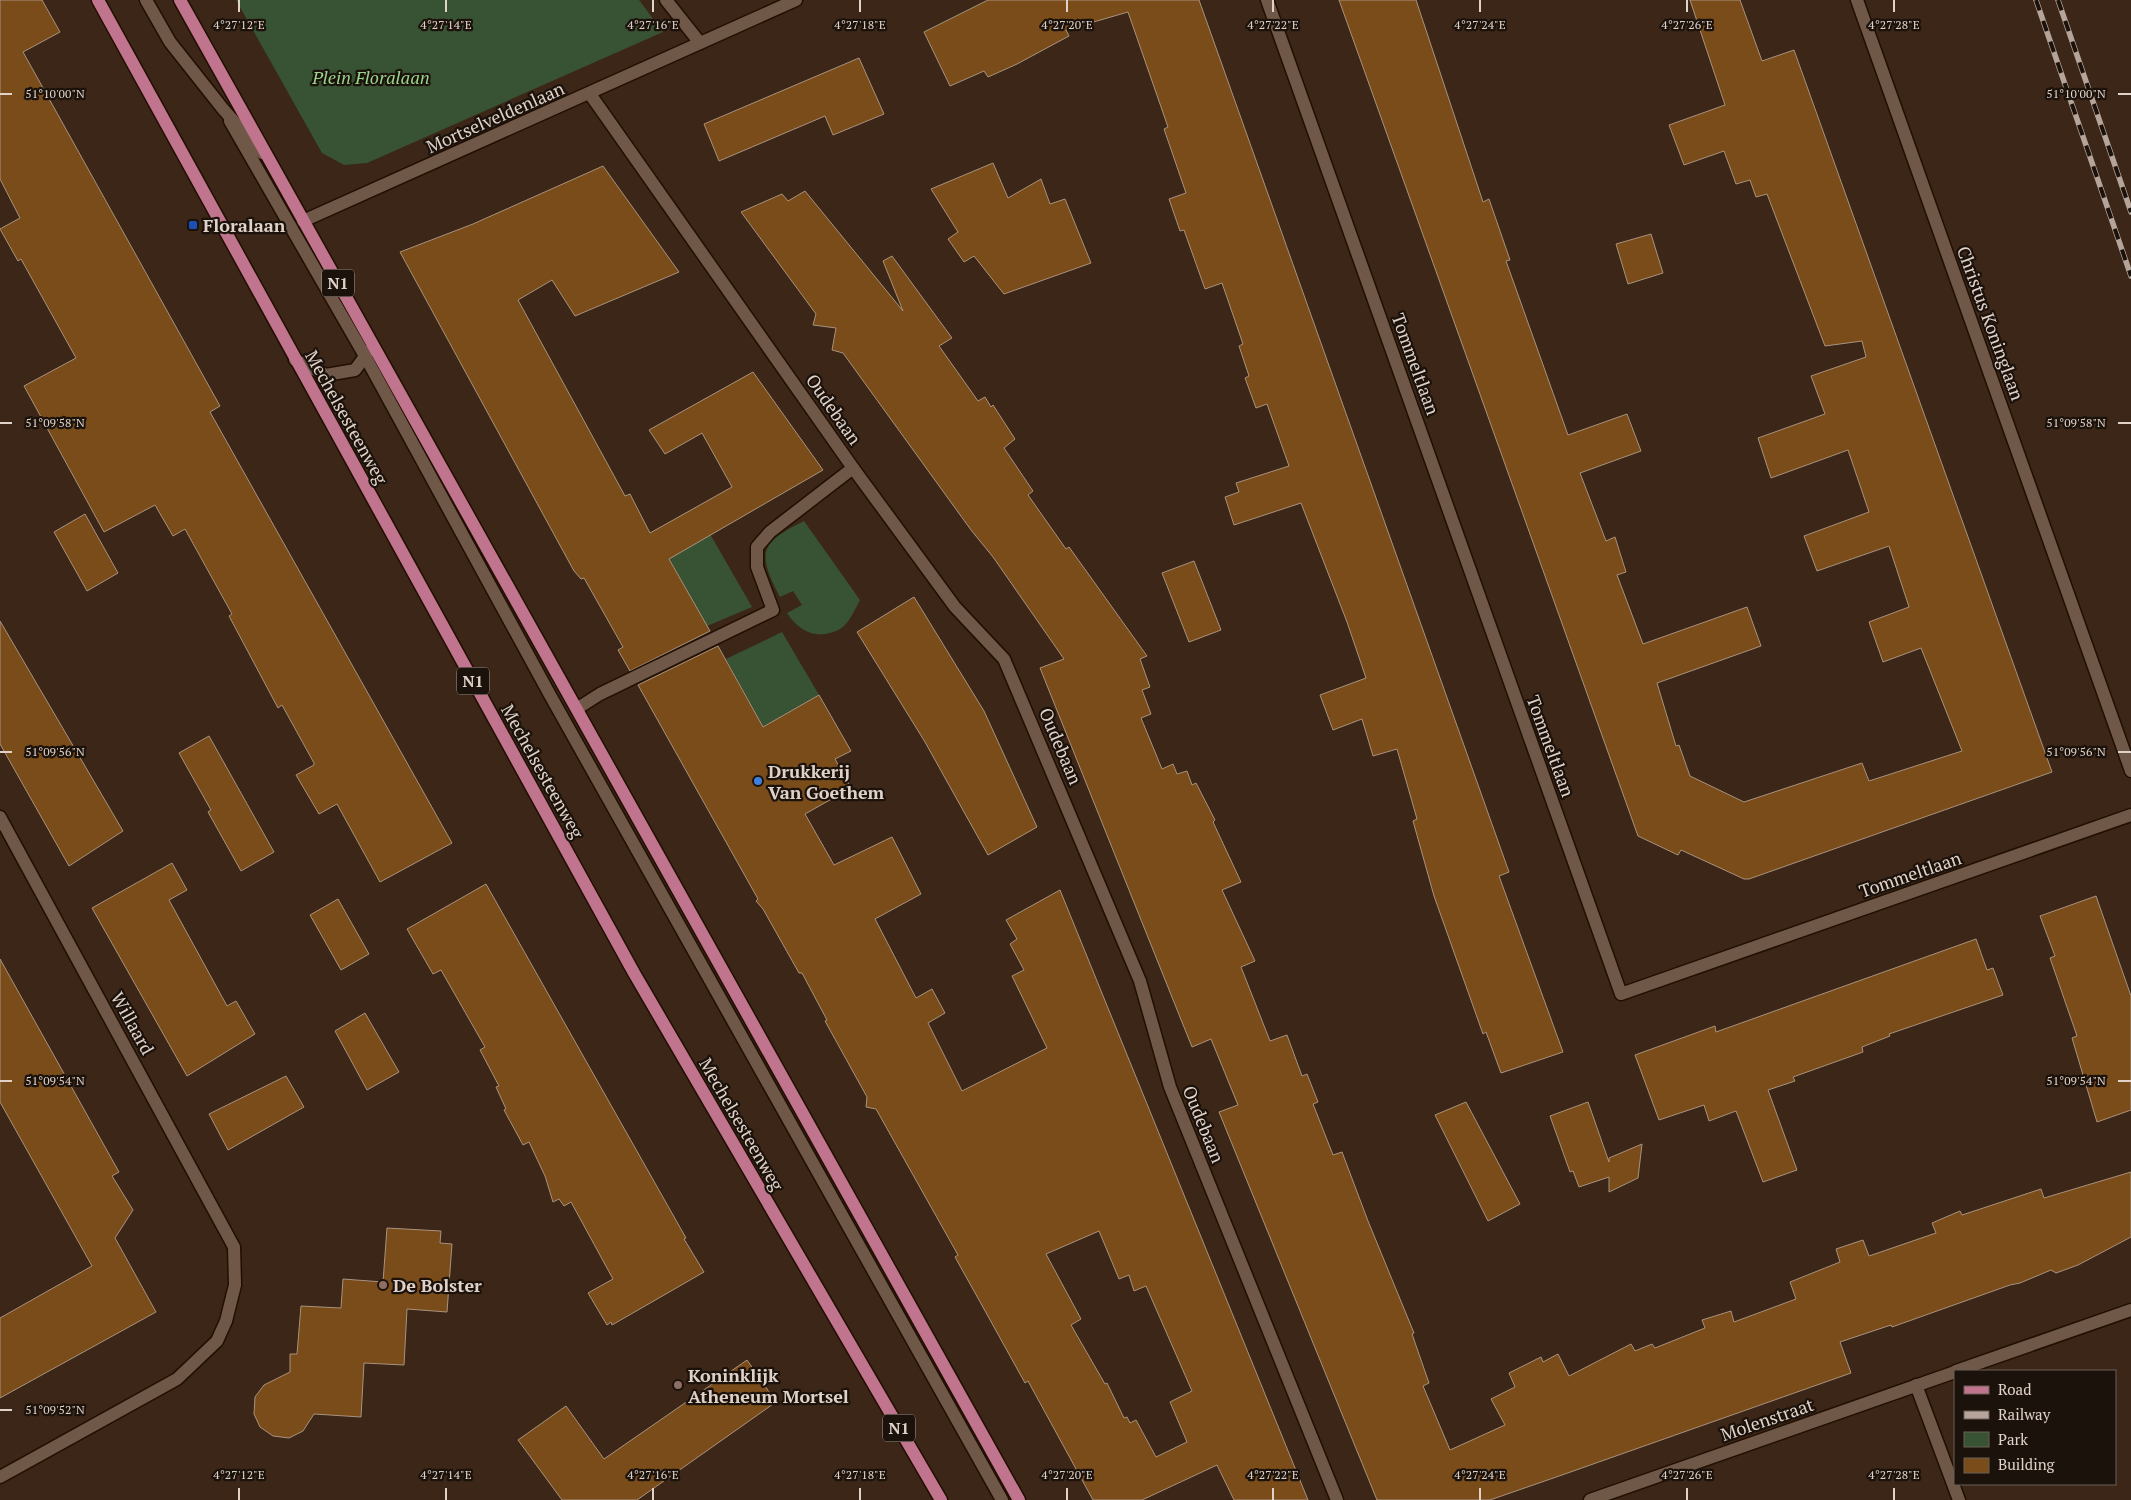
<svg xmlns="http://www.w3.org/2000/svg" width="2131" height="1500" viewBox="0 0 2131 1500" font-family="'PT Serif',serif">
<rect width="100%" height="100%" fill="#3b2617"/>
<g fill="#385333">
<polygon points="236,0 639,0 663,32 367,163 344,165 322,153"/>
<polygon points="695,508 752,607 707,626 654,531"/>
<path d="M 804,521 L 860,600 C 855,609 849,624 840,629 C 818,641 799,632 787,613 L 802,605 L 793,591 L 780,597 C 757,553 759,543 804,521 Z"/>
<polygon points="782,632 819,695 763,727 726,659"/>
</g>
<g fill="#7a4c1a" stroke="#a9927e" fill-rule="evenodd">
<polygon points="0,0 42,0 60,32 23,52 220,406 210,412 452,843 380,882 337,804 319,814 296,775 314,765 314,763 282,705 278,708 229,616 232,614 185,529 173,536 155,505 104,532 24,386 76,358 21,259 18,261 0,229 20,218 0,179"/>
<polygon points="988,0 1199,0 1509,872 1499,876 1563,1052 1501,1073 1486,1032 1483,1034 1434,896 1413,821 1417,819 1397,749 1373,756 1362,719 1333,730 1320,695 1366,678 1347,622 1301,503 1234,525 1225,497 1239,492 1236,483 1289,466 1267,404 1256,408 1245,378 1249,376 1239,346 1243,344 1222,283 1205,289 1184,230 1180,231 1169,199 1186,193 1164,129 1168,127 1128,12 1066,30 1069,36 1017,64 988,77 984,71 950,86 924,32"/>
<polygon points="1339,0 1416,0 1483,202 1489,199 1510,260 1506,261 1568,435 1627,414 1641,451 1580,473 1606,541 1615,537 1626,572 1617,575 1643,644 1747,607 1761,646 1657,683 1676,746 1679,745 1690,776 1744,802 1862,763 1869,781 1962,751 1921,648 1883,662 1869,622 1909,607 1889,546 1817,571 1804,536 1869,512 1848,450 1771,478 1758,438 1825,414 1811,376 1866,357 1862,341 1825,346 1767,194 1756,197 1750,180 1736,184 1724,151 1684,165 1669,125 1725,105 1690,0 1740,0 1762,61 1794,50 2052,772 1749,879 1744,879 1681,850 1678,855 1638,836"/>
<polygon points="859,58 884,114 833,135 825,116 719,161 704,124"/>
<polygon points="993,163 1008,198 1041,179 1050,204 1065,199 1091,263 1004,294 974,256 964,262 948,239 958,232 931,189"/>
<polygon points="603,166 679,272 575,316 552,280 518,300 625,496 630,494 650,533 732,487 702,433 665,454 649,430 753,372 823,470 669,559 710,631 630,671 618,650 623,647 584,578 581,579 574,571 400,252 473,224"/>
<polygon points="805,191 903,311 883,261 892,256 952,338 939,346 978,401 985,397 991,407 993,405 1015,439 1004,448 1033,491 1028,495 1066,549 1069,547 1147,656 1140,659 1150,687 1142,690 1151,714 1141,718 1162,769 1173,764 1177,774 1187,771 1192,785 1196,783 1215,820 1213,822 1241,882 1222,890 1255,961 1241,967 1270,1041 1287,1035 1302,1076 1307,1074 1318,1102 1313,1104 1333,1155 1342,1152 1368,1221 1414,1333 1412,1334 1429,1383 1423,1386 1450,1450 1505,1425 1491,1399 1515,1387 1509,1373 1541,1357 1543,1362 1558,1354 1569,1376 1631,1344 1635,1351 1652,1344 1655,1348 1705,1328 1702,1320 1731,1311 1734,1322 1796,1299 1790,1282 1840,1262 1836,1249 1863,1240 1869,1256 1936,1233 1932,1223 1960,1211 1962,1215 2041,1189 2044,1198 2131,1172 2131,1237 2078,1265 2056,1273 2051,1270 2020,1283 2010,1285 1892,1327 1891,1325 1840,1342 1851,1373 1562,1475 1490,1500 1377,1500 1219,1112 1238,1105 1211,1039 1192,1047 1040,668 1064,659 993,557 971,530 843,353 832,350 836,328 813,325 816,314 741,212 782,194 788,201"/>
<polygon points="1651,234 1663,273 1628,284 1616,244"/>
<polygon points="85,514 118,573 87,591 54,532"/>
<polygon points="1194,561 1221,630 1189,642 1162,573"/>
<polygon points="914,597 984,711 1037,827 988,855 925,742 857,632"/>
<polygon points="0,621 123,831 69,866 0,744"/>
<path d="M 718,646 L 763,727 L 819,695 L 851,751 L 835,759 L 851,788 L 805,814 L 834,865 L 892,837 L 921,894 L 875,919 L 916,998 L 932,989 L 945,1013 L 928,1023 L 962,1091 L 1047,1048 L 1012,976 L 1024,970 L 1010,944 L 1017,939 L 1006,920 L 1060,890 L 1308,1500 L 1234,1500 L 1217,1465 L 1142,1500 L 1093,1500 L 1028,1381 L 1025,1383 L 979,1300 L 955,1257 L 958,1255 L 876,1109 L 866,1107 L 867,1097 L 825,1021 L 827,1020 L 802,973 L 799,973 L 763,909 L 756,901 L 758,899 L 638,685 ZM 1099,1231 L 1119,1279 L 1129,1275 L 1134,1291 L 1146,1286 L 1192,1391 L 1170,1402 L 1187,1442 L 1156,1457 L 1136,1420 L 1130,1423 L 1127,1417 L 1124,1418 L 1107,1383 L 1105,1384 L 1071,1325 L 1081,1319 L 1046,1254 Z"/>
<polygon points="209,736 274,852 241,871 208,812 211,810 179,753"/>
<polygon points="172,863 187,890 169,900 227,1006 236,1001 255,1034 187,1076 92,908"/>
<polygon points="486,884 686,1238 684,1239 704,1272 612,1325 611,1322 607,1325 588,1293 613,1279 571,1202 564,1206 559,1199 553,1202 545,1176 529,1142 523,1145 504,1110 506,1109 496,1087 499,1086 480,1050 485,1047 441,970 433,974 407,929"/>
<polygon points="2096,896 2131,996 2131,1110 2097,1122 2072,1038 2077,1036 2050,958 2055,956 2040,916"/>
<polygon points="338,899 369,954 341,970 310,915"/>
<polygon points="1976,939 1987,970 1993,968 2003,995 1889,1034 1890,1036 1862,1047 1863,1052 1793,1077 1795,1081 1768,1090 1797,1170 1763,1182 1736,1111 1709,1121 1704,1105 1659,1120 1635,1055 1715,1026 1716,1032"/>
<polygon points="0,959 119,1172 112,1176 133,1210 115,1238 156,1312 0,1398 0,1318 92,1266 0,1102"/>
<polygon points="365,1013 399,1072 367,1090 335,1031"/>
<polygon points="286,1076 304,1107 228,1150 209,1114"/>
<polygon points="1466,1102 1520,1204 1488,1221 1435,1115"/>
<polygon points="1588,1102 1609,1162 1609,1158 1642,1144 1638,1178 1609,1192 1609,1177 1579,1187 1573,1171 1570,1172 1550,1116"/>
<polygon points="387,1228 441,1231 440,1243 452,1244 447,1312 407,1309 404,1365 364,1363 361,1417 314,1414 303,1431 289,1438 273,1436 260,1427 254,1414 255,1397 264,1385 290,1372 290,1354 297,1354 301,1306 341,1308 343,1279 383,1282"/>
<polygon points="747,1360 776,1402 637,1500 562,1500 518,1440 566,1406 604,1459"/>
</g>
<g fill="none" stroke-linecap="round" stroke-linejoin="round">
<defs>
<g id="service">
<polyline points="230,121 365,356 550,695 1002,1500"/>
<polyline points="295,360 326,375 355,370 369,351"/>
</g>
<polyline id="pedestrian" points="578,708 600,694 773,610 757,567 757,547 770,532 853,468"/>
<g id="minor">
<polyline points="146,0 170,42 223,109 262,153"/>
<polyline points="666,0 700,43"/>
<polyline points="1267,0 1621,994 2131,815"/>
<polyline points="1857,0 2131,771"/>
<polyline points="590,94 853,468 955,607 1004,659 1140,981 1170,1087 1337,1500"/>
<polyline points="303,221 796,0"/>
<polyline points="0,817 234,1247 235,1285 226,1321 217,1341 177,1379 0,1477"/>
<polyline points="1956,1371 2131,1310"/>
<polyline points="1916,1385 1959,1500"/>
<polyline points="1590,1500 1955,1372"/>
</g>
<g id="primary">
<polyline points="98,0 634,973 941,1500"/>
<polyline points="180,0 1019,1500"/>
</g>
</defs>
<use href="#service" stroke="#210f02" stroke-width="15"/>
<use href="#pedestrian" stroke="#210f02" stroke-width="15"/>
<use href="#minor" stroke="#210f02" stroke-width="15"/>
<use href="#primary" stroke="#210f02" stroke-width="15"/>
<use href="#service" stroke="#6f5847" stroke-width="12"/>
<use href="#pedestrian" stroke="#6f5847" stroke-width="12"/>
<use href="#minor" stroke="#6f5847" stroke-width="12"/>
<use href="#primary" stroke="#c1748d" stroke-width="12"/>
<defs>
<g id="rail">
<polyline points="2036,0 2131,276"/>
<polyline points="2058,0 2131,212"/>
</g>
</defs>
<use href="#rail" stroke="#b4a499" stroke-width="5.5"/>
<use href="#rail" stroke="#1b120b" stroke-width="4" stroke-dasharray="11" stroke-linecap="butt"/>
</g>
<path fill="none" stroke="#e0d2c9" stroke-width="2" d="M 239,0 L 239,12M 446,0 L 446,12M 653,0 L 653,12M 860,0 L 860,12M 1067,0 L 1067,12M 1273,0 L 1273,12M 1480,0 L 1480,12M 1687,0 L 1687,12M 1894,0 L 1894,12M 0,94 L 12,94M 2118,94 L 2131,94M 0,423 L 12,423M 2118,423 L 2131,423M 0,752 L 12,752M 2118,752 L 2131,752M 0,1081 L 12,1081M 2118,1081 L 2131,1081M 0,1410 L 12,1410M 239,1488 L 239,1500M 446,1488 L 446,1500M 653,1488 L 653,1500M 860,1488 L 860,1500M 1067,1488 L 1067,1500M 1273,1488 L 1273,1500M 1480,1488 L 1480,1500M 1687,1488 L 1687,1500M 1894,1488 L 1894,1500"/>
<rect fill="#1a4fb4" stroke="#1b120b" stroke-width="2" x="188" y="220" width="10" height="10" rx="2.5"/>
<circle fill="#3f7fe0" stroke="#1b120b" stroke-width="2" cx="758" cy="781" r="5"/>
<g fill="#8d6e63" stroke="#1b120b" stroke-width="2">
<circle cx="383" cy="1285" r="5"/>
<circle cx="678" cy="1385" r="5"/>
</g>
<g text-anchor="middle" dominant-baseline="central" stroke-width="4.5" stroke-linejoin="round" paint-order="stroke">
<g fill="#1b120b" stroke="#a59890" stroke-width="1">
<rect x="322" y="269.5" width="32" height="27" rx="4"/>
<rect x="457" y="667.5" width="32" height="27" rx="4"/>
<rect x="883" y="1414.5" width="32" height="27" rx="4"/>
</g>
<g font-size="16" font-weight="bold" fill="#e0d2c9">
<text x="338" y="283">N1</text>
<text x="473" y="681">N1</text>
<text x="899" y="1428">N1</text>
</g>
<g font-size="18" font-style="italic" fill="#98d68c" stroke="#1b120b">
<text x="371" y="77">Plein Floralaan</text>
</g>
<g font-size="18" fill="#e0d2c9" stroke="#1b120b">
<text transform="translate(495 117) rotate(-24)">Mortselveldenlaan</text>
<text transform="translate(1991 323) rotate(70)">Christus Koninglaan</text>
<text transform="translate(1416 364) rotate(70)">Tommeltlaan</text>
<text transform="translate(834 409) rotate(55)">Oudebaan</text>
<text transform="translate(347 417) rotate(61)">Mechelsesteenweg</text>
<text transform="translate(1061 746) rotate(67)">Oudebaan</text>
<text transform="translate(1551 746) rotate(70)">Tommeltlaan</text>
<text transform="translate(543 771) rotate(61)">Mechelsesteenweg</text>
<text transform="translate(1910 874) rotate(-19)">Tommeltlaan</text>
<text transform="translate(133 1023) rotate(61)">Willaard</text>
<text transform="translate(742 1124) rotate(60)">Mechelsesteenweg</text>
<text transform="translate(1204 1124) rotate(68)">Oudebaan</text>
<text transform="translate(1767 1419) rotate(-19)">Molenstraat</text>
</g>
<g font-size="18" font-weight="bold" fill="#e0d2c9" stroke="#1b120b" text-anchor="start">
<text x="203" y="225">Floralaan</text>
<text x="768" y="771">Drukkerij<tspan x="768" dy="21">Van Goethem</tspan></text>
<text x="393" y="1285">De Bolster</text>
<text x="688" y="1375">Koninklijk<tspan x="688" dy="21">Atheneum Mortsel</tspan></text>
</g>
</g>
<g font-size="12" text-anchor="middle" fill="#e0d2c9" stroke="#1b120b" stroke-width="4.5" stroke-linejoin="round" paint-order="stroke">
<text x="239" y="29">4°27'12"E</text>
<text x="446" y="29">4°27'14"E</text>
<text x="653" y="29">4°27'16"E</text>
<text x="860" y="29">4°27'18"E</text>
<text x="1067" y="29">4°27'20"E</text>
<text x="1273" y="29">4°27'22"E</text>
<text x="1480" y="29">4°27'24"E</text>
<text x="1687" y="29">4°27'26"E</text>
<text x="1894" y="29">4°27'28"E</text>
<text x="55" y="98">51°10'00"N</text>
<text x="2076" y="98">51°10'00"N</text>
<text x="55" y="427">51°09'58"N</text>
<text x="2076" y="427">51°09'58"N</text>
<text x="55" y="756">51°09'56"N</text>
<text x="2076" y="756">51°09'56"N</text>
<text x="55" y="1085">51°09'54"N</text>
<text x="2076" y="1085">51°09'54"N</text>
<text x="55" y="1414">51°09'52"N</text>
<text x="239" y="1479">4°27'12"E</text>
<text x="446" y="1479">4°27'14"E</text>
<text x="653" y="1479">4°27'16"E</text>
<text x="860" y="1479">4°27'18"E</text>
<text x="1067" y="1479">4°27'20"E</text>
<text x="1273" y="1479">4°27'22"E</text>
<text x="1480" y="1479">4°27'24"E</text>
<text x="1687" y="1479">4°27'26"E</text>
<text x="1894" y="1479">4°27'28"E</text>
</g>
<rect x="1954" y="1370" width="162" height="115" fill="#1b120b" stroke="#6a5f57"/>
<rect x="1964" y="1386" width="25" height="8" fill="#c1748d" stroke="#6a5f57"/>
<text x="1998" y="1395" font-size="15" fill="#e0d2c9">Road</text>
<rect x="1964" y="1411" width="25" height="8" fill="#b4a499" stroke="#6a5f57"/>
<text x="1998" y="1420" font-size="15" fill="#e0d2c9">Railway</text>
<rect x="1964" y="1432" width="25" height="15" fill="#385333" stroke="#6a5f57"/>
<text x="1998" y="1445" font-size="15" fill="#e0d2c9">Park</text>
<rect x="1964" y="1458" width="25" height="15" fill="#7a4c1a" stroke="#6a5f57"/>
<text x="1998" y="1470" font-size="15" fill="#e0d2c9">Building</text>
</svg>
